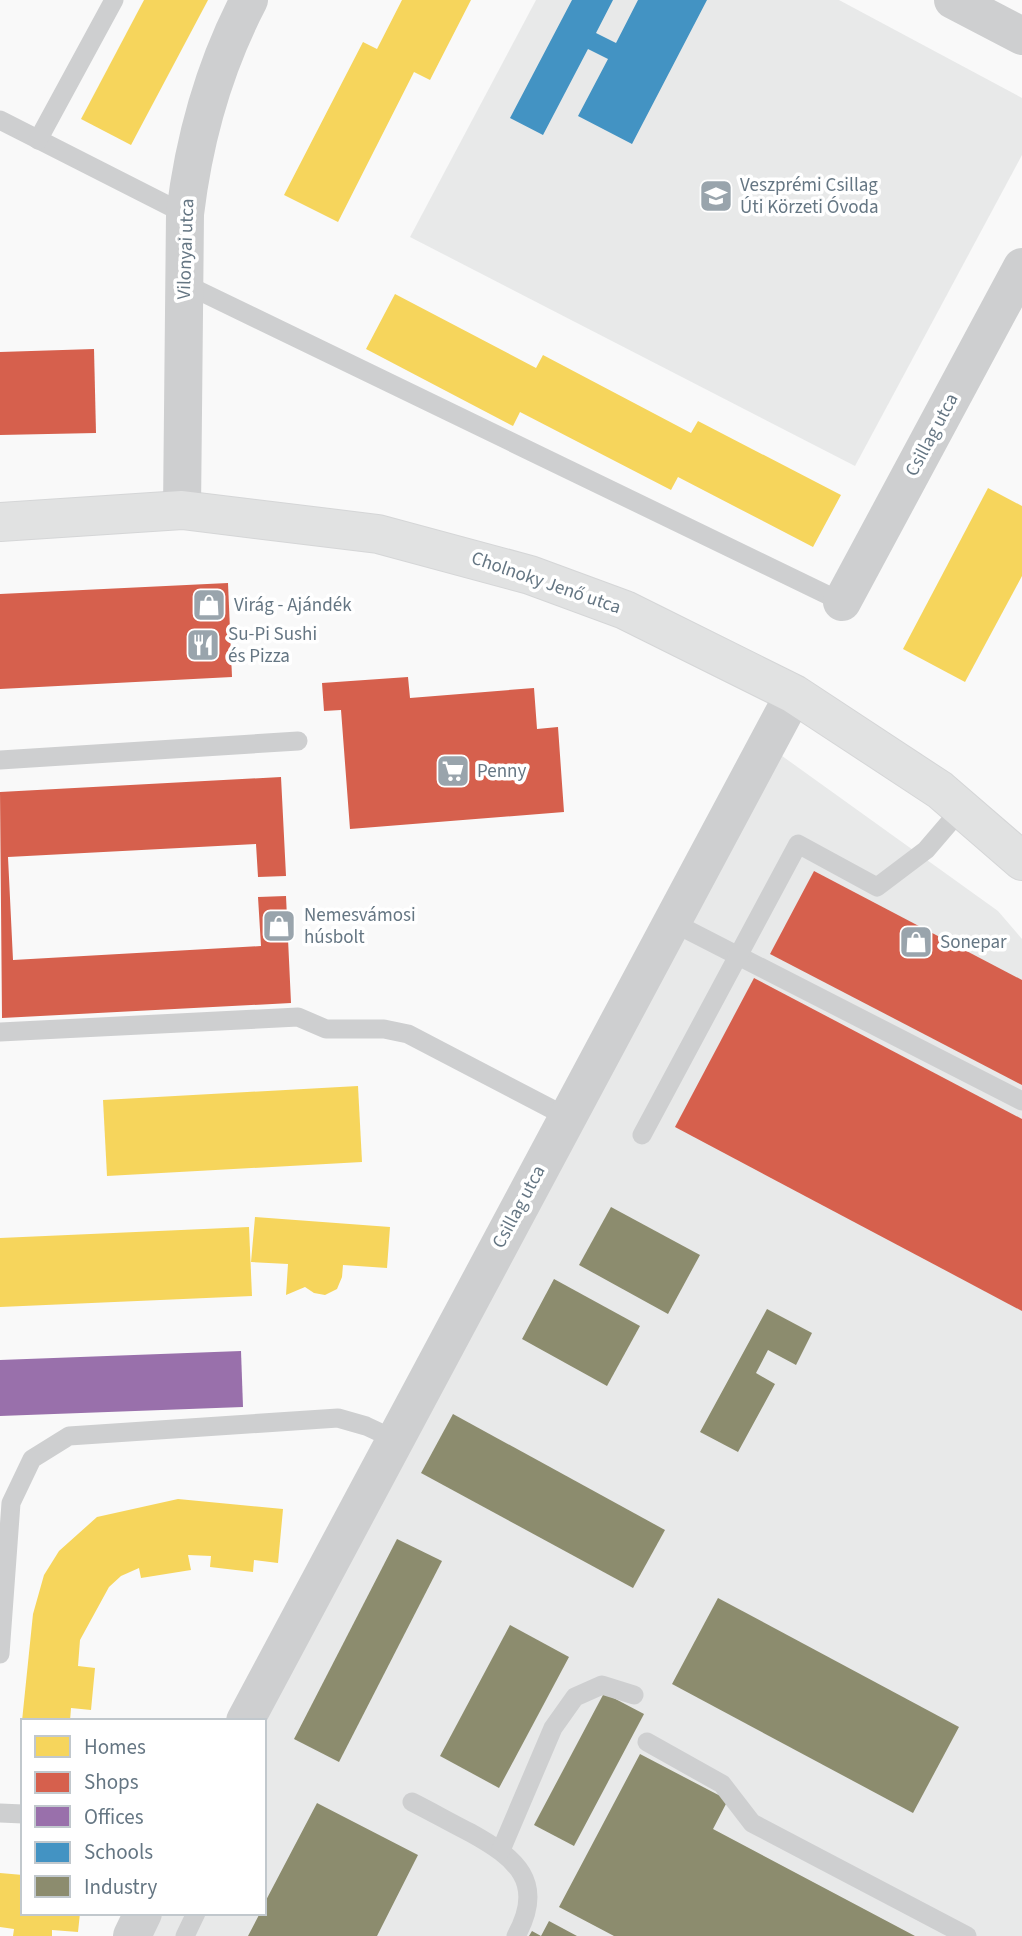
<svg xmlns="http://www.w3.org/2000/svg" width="1022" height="1936" viewBox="0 0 1022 1936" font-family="'Source Sans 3',sans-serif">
<rect width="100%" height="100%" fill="#f9f9f9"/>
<g fill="#e8e9e9">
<polygon points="536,0 839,0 1022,98 1022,155 855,466 410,237"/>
<polygon points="771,748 998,911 1022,939 1022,1936 145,1936 157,1913 264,1913 264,1721"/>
</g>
<g fill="#f6d55c">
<polygon points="144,0 208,0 131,145 81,119"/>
<polygon points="402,0 471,0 430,80 414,72 338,222 284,195 363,42 377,49"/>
<polygon points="395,294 536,368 543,355 691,433 698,421 841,495 813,547 678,477 671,490 520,412 513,426 366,349"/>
<polygon points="988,488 1022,506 1022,576 965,682 903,649"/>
<polygon points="358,1086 362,1162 107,1176 103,1100"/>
<polygon points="255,1217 390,1227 387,1268 343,1265 342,1277 337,1289 325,1295 314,1293 305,1287 286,1295 288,1264 251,1262"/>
<polygon points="249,1227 252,1296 0,1307 0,1238"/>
<polygon points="178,1499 283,1509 278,1563 254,1560 253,1572 210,1567 211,1556 188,1555 191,1570 141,1578 139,1568 121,1576 109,1587 80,1640 78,1666 95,1668 91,1710 71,1708 70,1721 22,1721 33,1614 44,1575 59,1551 97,1517"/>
<polygon points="0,1873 23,1875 23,1913 80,1913 78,1932 52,1930 52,1936 13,1936 14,1929 0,1927"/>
</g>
<g fill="#d6604d">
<polygon points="94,349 96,433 0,435 0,352"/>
<polygon points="228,583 232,677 0,689 0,594"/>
<polygon points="408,677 410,698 534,688 537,729 558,727 564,812 350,829 341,710 324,711 322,683"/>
<polygon points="281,777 286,876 258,877 256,844 8,857 13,960 261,946 258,897 286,896 291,1003 2,1018 0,792"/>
<polygon points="814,871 1022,980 1022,1085 770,954"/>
<polygon points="754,978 1022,1119 1022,1311 675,1127"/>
</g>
<polygon fill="#9970ab" points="241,1351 243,1407 0,1416 0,1360"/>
<polygon fill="#4393c3" points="572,0 613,0 596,33 616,43 638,0 707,0 632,144 578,116 608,59 588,49 543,135 510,118"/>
<g fill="#8c8c6e">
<polygon points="611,1207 700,1255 668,1314 579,1265"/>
<polygon points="554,1279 640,1326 607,1386 522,1339"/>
<polygon points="767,1309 812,1333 796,1365 768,1350 756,1373 775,1384 738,1452 700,1432"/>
<polygon points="453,1414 665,1530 633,1588 421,1473"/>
<polygon points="397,1539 442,1561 339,1762 294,1739"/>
<polygon points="718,1598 959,1727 913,1813 672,1684"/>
<polygon points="510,1625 569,1657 499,1788 440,1756"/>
<polygon points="604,1693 644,1714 574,1846 534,1825"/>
<polygon points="640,1754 728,1800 713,1829 915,1936 614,1936 559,1907"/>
<polygon points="317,1803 418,1855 377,1936 248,1936 260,1913 264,1913 264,1904"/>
<polygon points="549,1921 577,1936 529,1936 532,1931 541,1936"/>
</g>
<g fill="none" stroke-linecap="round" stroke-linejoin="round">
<defs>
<polyline id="secondary" points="0,522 182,510 378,534 530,575 625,610 794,694 940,790 1022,861"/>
</defs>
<use href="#secondary" stroke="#d5d6d7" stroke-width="40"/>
<g stroke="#cecfd0" stroke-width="19">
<polyline points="0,120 185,214"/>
<polyline points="38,140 114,0"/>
<polyline points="185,284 842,602"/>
<polyline points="0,760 298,741"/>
<polyline points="672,922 1022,1101"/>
<polyline points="0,1032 298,1017 326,1029 384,1029 408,1034 567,1117"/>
<polyline points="642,1135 798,844 877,887 926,850 962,808"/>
<polyline points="0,1654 11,1503 32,1459 69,1436 338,1418 366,1426 396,1440"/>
<polyline points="647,1742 722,1784 752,1823 967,1936"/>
<path d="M 412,1802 C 432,1812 451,1823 471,1833 C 516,1858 546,1882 516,1936"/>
<polyline points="0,1813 23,1814"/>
<polyline points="501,1850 553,1728 575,1697 602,1685 634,1695"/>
<polyline points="185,1936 196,1913"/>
</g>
<g stroke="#cecfd0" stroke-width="38">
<polyline points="953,0 1022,36"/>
<path d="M 182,510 L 185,214 C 194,139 214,67 249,0"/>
<polyline points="842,602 1022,267"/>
<polyline points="245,1721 794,694"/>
<polyline points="132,1936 143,1913"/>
</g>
<use href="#secondary" stroke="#e1e2e2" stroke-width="38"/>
</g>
<defs>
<symbol id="school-square" viewBox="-11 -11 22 22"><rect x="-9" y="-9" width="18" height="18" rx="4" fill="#99a4ac" stroke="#fff"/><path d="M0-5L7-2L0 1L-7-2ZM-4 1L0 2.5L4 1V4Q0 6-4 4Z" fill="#fff"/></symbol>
<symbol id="shop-square" viewBox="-11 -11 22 22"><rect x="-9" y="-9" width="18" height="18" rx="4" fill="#99a4ac" stroke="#fff"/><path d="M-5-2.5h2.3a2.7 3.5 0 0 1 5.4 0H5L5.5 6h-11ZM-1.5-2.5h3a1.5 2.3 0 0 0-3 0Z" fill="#fff"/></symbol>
<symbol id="restaurant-square" viewBox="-11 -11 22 22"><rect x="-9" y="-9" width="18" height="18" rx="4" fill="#99a4ac" stroke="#fff"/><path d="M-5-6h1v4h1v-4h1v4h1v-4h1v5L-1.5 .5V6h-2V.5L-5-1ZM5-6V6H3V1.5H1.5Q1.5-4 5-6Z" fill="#fff"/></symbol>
<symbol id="supermarket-square" viewBox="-11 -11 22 22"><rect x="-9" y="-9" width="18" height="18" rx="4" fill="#99a4ac" stroke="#fff"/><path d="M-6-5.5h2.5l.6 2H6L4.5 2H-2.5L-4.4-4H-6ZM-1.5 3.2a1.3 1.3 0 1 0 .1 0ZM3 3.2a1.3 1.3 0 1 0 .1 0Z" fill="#fff"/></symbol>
</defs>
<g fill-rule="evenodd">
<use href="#school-square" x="697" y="177" width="38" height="38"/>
<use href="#shop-square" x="190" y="586" width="38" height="38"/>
<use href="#restaurant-square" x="184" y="626" width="38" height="38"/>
<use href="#supermarket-square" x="434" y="752" width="38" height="38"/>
<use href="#shop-square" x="260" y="907" width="38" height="38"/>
<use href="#shop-square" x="897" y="923" width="38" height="38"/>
</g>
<g text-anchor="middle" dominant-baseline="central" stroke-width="7" stroke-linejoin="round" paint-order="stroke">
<g font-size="19" fill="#657683" stroke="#fff" text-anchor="start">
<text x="740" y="185">Veszprémi Csillag<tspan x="740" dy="22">Úti Körzeti Óvoda</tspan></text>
<text x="234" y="605">Virág - Ajándék</text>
<text x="228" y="634">Su-Pi Sushi<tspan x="228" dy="22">és Pizza</tspan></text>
<text x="477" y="771">Penny</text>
<text x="304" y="915">Nemesvámosi<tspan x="304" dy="22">húsbolt</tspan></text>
<text x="940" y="942">Sonepar</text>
</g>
<g font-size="19" fill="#657683" stroke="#fff">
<text transform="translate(186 249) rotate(-88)">Vilonyai utca</text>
<text transform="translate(932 435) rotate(-62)">Csillag utca</text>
<text transform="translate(546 583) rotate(19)">Cholnoky Jenő utca</text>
<text transform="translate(519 1207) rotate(-62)">Csillag utca</text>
</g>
</g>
<rect x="21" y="1719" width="245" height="196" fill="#ffffff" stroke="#c1c8cd" stroke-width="2"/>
<rect x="35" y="1736" width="35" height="21" fill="#f6d55c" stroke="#c1c8cd" stroke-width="2"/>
<text x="84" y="1754" font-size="21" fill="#657683">Homes</text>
<rect x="35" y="1772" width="35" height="21" fill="#d6604d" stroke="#c1c8cd" stroke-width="2"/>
<text x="84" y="1789" font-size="21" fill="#657683">Shops</text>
<rect x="35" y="1806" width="35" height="21" fill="#9970ab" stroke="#c1c8cd" stroke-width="2"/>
<text x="84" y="1824" font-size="21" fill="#657683">Offices</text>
<rect x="35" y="1842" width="35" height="21" fill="#4393c3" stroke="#c1c8cd" stroke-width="2"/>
<text x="84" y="1859" font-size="21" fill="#657683">Schools</text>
<rect x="35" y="1876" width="35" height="21" fill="#8c8c6e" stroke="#c1c8cd" stroke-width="2"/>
<text x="84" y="1894" font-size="21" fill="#657683">Industry</text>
</svg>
